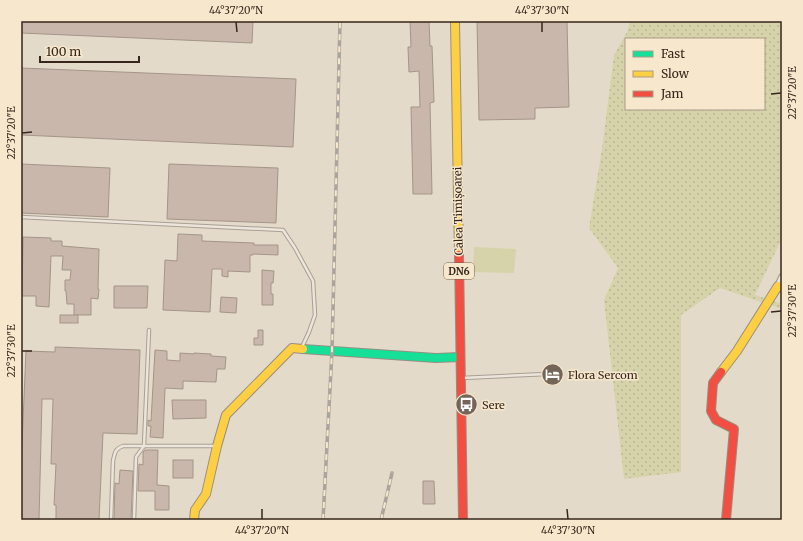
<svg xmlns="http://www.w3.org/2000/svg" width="803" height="541" viewBox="0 0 803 541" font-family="Merriweather,serif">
<defs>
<pattern id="grass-dots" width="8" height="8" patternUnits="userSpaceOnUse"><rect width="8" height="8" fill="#d6d3aa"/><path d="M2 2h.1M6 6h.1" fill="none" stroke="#b8b592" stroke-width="1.8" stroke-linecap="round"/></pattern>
</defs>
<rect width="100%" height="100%" fill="#e4dac9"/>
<path fill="url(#grass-dots)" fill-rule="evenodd" d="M 630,21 L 782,21 L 782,238 L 755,295 L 782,304 L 782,309 L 720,288 L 681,315 L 681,472 L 624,479 L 604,300 L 618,268 L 589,228 L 602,149 L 614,55 L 627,32 ZM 626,39 L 764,39 L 764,109 L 626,109 Z"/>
<polygon fill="#d6d3aa" points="474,247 516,249 514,273 473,272"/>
<g fill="#c8b7aa" stroke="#a49589">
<polygon points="21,21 253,21 252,43 21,33"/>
<polygon points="410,21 429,21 430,46 432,46 434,102 430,103 432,194 413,194 411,107 420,107 419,71 409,72 408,47 411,47"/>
<polygon points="477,21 567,21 569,107 535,108 535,119 479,120"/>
<polygon points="21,68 296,79 293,147 21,135"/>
<polygon points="21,164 110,168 108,217 21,213"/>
<polygon points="169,164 278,168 276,223 167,219"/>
<polygon points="178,234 202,235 202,241 254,243 254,245 278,245 278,255 253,254 253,255 250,255 250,272 228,271 228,277 222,276 222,269 212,269 210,312 163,310 165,260 177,261"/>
<polygon points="23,237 51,238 51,241 62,241 62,246 99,249 98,289 99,289 98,299 91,298 91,315 74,315 74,304 67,304 66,291 65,291 65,280 70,280 71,270 62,270 63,256 51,256 49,307 36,306 36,296 22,296"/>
<polygon points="262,270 274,271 273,283 271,283 271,294 273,294 273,305 262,305"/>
<polygon points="114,286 148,286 147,308 114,308"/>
<polygon points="221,297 237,298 236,313 220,312"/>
<rect x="60" y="315" width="18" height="8"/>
<polygon points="258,330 263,330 263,345 254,345 254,338 258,338"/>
<polygon points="55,347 140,350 137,434 103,433 99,520 56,520 56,505 54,505 56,464 51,464 53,399 42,399 39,520 21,520 21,468 26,351 55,352"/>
<polygon points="155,350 167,351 167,360 180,361 180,353 194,354 194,353 211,354 211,356 226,357 225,369 217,369 216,382 183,381 183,389 165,388 163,438 150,437 151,426 148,426 148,420 151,421"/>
<polygon points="172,400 206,400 206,418 173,419"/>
<polygon points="145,450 158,450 157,485 169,486 169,510 155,510 155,491 138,491 139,464 143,465 143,452"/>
<rect x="173" y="460" width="20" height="18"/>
<polygon points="120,470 133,471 131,520 114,520 115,483 119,484"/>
<polygon points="423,481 434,481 435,504 423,504"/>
</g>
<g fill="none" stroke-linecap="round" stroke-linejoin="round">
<defs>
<g id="lane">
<polyline points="21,217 283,230 295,248 313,281 315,315 309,332 302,347"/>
<polyline points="462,378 547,374"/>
<path d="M 111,520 L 113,461 C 115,452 115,449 123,446 L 215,446"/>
<polyline points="134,520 136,457 144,446 149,330"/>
</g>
<polyline id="street" points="778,286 782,277"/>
<polyline id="fast" points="303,349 436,358 460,357"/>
<g id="slow">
<polyline points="455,21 459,255"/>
<polyline points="721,372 737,351 778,286 782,287"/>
<polyline points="194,520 195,510 206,494 217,446 226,415 292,348 303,349"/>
</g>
<g id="jam">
<polyline points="459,255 463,520"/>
<polyline points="721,372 713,383 711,411 716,420 734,429 726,520"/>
</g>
</defs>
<use href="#lane" stroke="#a99f93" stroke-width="4.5"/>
<use href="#street" stroke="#a99f93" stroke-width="8"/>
<use href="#fast" stroke="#988e83" stroke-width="10"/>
<use href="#slow" stroke="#988e83" stroke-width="10"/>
<use href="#jam" stroke="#988e83" stroke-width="10"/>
<use href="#lane" stroke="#ece5db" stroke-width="2.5"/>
<use href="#street" stroke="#ece5db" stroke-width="5.5"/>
<use href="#fast" stroke="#16e098" stroke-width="8"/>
<use href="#slow" stroke="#ffcf43" stroke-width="8"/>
<use href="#jam" stroke="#f24e42" stroke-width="8"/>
<defs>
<g id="rail">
<polyline points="323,520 332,351 340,21"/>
<polyline points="381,520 392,473"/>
</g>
</defs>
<use href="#rail" stroke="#aba49c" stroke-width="3.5"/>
<use href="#rail" stroke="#f7e8cd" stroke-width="2" stroke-dasharray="6" stroke-linecap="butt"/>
</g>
<path fill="none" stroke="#37261b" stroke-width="1.5" d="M 236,22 L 237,32M 542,22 L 542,32M 771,94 L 781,93M 22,133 L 32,132M 771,312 L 781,311M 22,351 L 32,351M 262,509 L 262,519M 567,509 L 568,519"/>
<defs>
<symbol id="hotel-disc" viewBox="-11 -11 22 22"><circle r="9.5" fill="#746558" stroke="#f7e8cd"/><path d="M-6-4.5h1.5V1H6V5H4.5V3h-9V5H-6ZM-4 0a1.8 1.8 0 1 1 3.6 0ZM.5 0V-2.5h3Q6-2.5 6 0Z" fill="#fff"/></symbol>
<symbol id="bus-disc" viewBox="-11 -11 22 22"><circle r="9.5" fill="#746558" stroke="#f7e8cd"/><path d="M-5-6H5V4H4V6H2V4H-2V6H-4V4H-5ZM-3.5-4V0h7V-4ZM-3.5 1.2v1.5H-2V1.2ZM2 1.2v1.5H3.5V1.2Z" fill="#fff"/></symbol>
</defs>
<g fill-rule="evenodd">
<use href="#hotel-disc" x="540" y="362" width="25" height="25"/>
<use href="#bus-disc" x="454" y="392" width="25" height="25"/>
</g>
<g text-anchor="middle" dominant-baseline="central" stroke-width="3" stroke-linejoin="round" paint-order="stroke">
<rect fill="#f7e8cd" stroke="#716050" stroke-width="1" x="444" y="263" width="30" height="16" rx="3"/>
<g font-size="10" font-weight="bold" fill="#37261b">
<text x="459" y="271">DN6</text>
</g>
<g font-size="11" fill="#37261b" stroke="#f7e8cd">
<text transform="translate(458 211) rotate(-91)">Calea Timișoarei</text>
</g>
<g font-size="11" fill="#37261b" stroke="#f7e8cd" text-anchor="start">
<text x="568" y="375">Flora Sercom</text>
<text x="482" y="405">Sere</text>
</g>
</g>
<rect width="803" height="541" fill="none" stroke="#f7e8cd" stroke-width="44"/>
<rect x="625" y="38" width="140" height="72" fill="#f7e8cd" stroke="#aa9a86"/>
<rect x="633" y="51" width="20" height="6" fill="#16e098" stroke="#aa9a86"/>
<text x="661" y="58" font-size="12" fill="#37261b">Fast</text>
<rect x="633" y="71" width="20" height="6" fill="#ffcf43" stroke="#aa9a86"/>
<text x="661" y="78" font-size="12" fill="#37261b">Slow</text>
<rect x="633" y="91" width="20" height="6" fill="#f24e42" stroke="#aa9a86"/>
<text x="661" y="98" font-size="12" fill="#37261b">Jam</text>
<path d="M40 56v6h99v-6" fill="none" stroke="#37261b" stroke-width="2"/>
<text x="46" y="56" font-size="12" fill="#37261b" stroke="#f7e8cd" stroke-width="3" paint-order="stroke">100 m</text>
<rect x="22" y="22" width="759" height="497" fill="none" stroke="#37261b" stroke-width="1.5"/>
<g font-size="10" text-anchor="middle" fill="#37261b">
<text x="236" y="14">44°37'20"N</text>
<text x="542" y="14">44°37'30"N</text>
<text transform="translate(792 93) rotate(-90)" y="4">22°37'20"E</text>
<text transform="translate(11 133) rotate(-90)" y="4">22°37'20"E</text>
<text transform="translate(792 311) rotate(-90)" y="4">22°37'30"E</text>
<text transform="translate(11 351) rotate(-90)" y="4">22°37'30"E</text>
<text x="262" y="534">44°37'20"N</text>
<text x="568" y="534">44°37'30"N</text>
</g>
</svg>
